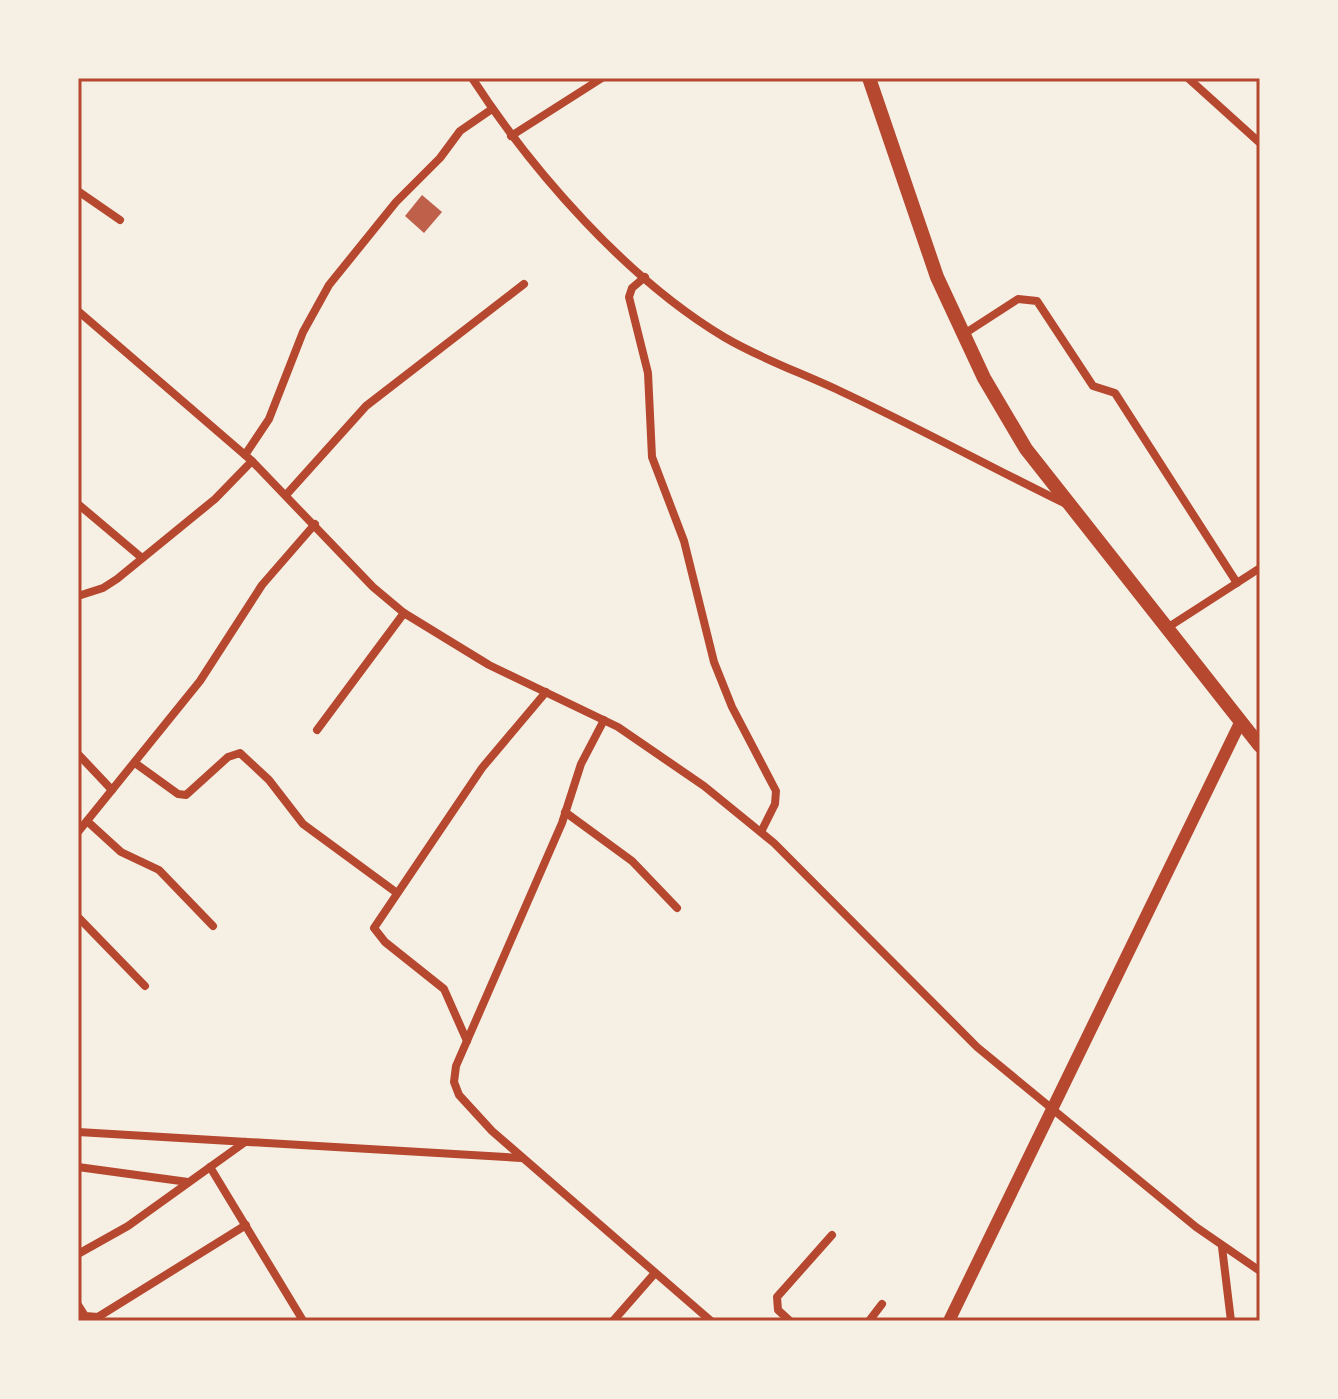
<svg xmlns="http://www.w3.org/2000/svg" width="1338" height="1399" viewBox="0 0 1338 1399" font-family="'Golos Text',sans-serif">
<rect width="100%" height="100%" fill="#f6efe4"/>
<polygon fill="#bf614a" points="422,195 442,212 424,233 405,216"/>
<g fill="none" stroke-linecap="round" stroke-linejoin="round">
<g stroke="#b5482f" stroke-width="8">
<path d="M 472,78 C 533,172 627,279 724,337 C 761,359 802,373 840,391 C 917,427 992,468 1068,505"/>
<polyline points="1188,78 1260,143"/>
<polyline points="511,136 602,78"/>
<polyline points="78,191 120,220"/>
<polyline points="645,277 632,288 629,297 648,373 652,457 684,541 714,662 732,707 776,791 775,804 761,832"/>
<polyline points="78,311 252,461 373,587 404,613 489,665 618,727 704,786 774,843 977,1047 1196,1227 1260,1271"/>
<polyline points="964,334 1018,299 1037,301 1093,386 1115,393 1237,583"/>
<polyline points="245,455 269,419 303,332 329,285 396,202 440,158 460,131 492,109"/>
<polyline points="286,495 366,406 524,284"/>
<polyline points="78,504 142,558"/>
<polyline points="78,596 103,588 117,579 215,499 252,461"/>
<polyline points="1167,628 1260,568"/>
<polyline points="604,720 581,764 562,823 456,1066 454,1082 459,1095 492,1131 711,1321"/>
<polyline points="317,730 404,613"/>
<polyline points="78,754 112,790"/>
<polyline points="135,763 178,794 186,795 228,757 240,753 269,780 303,824 397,893"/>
<polyline points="565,812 632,861 677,908"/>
<polyline points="87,821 121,852 159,870 213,926"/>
<polyline points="78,832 200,681 262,585 315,524"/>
<polyline points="78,917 145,986"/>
<polyline points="467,1041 444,989 385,942 374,928 482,768 546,692"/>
<polyline points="78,1132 521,1158"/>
<polyline points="78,1167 188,1182"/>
<polyline points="210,1167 302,1319"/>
<polyline points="1222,1247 1231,1321"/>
<polyline points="78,1254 128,1226 245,1142"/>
<polyline points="78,1305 85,1316 98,1317 246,1225"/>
<polyline points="613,1321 655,1273"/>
<polyline points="790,1321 778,1310 777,1297 832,1235"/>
<polyline points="869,1321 882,1304"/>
</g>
<polyline stroke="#b5482f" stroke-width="12" points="949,1321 1240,723"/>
<polyline stroke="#b5482f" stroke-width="14" points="869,78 937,277 984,378 1026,449 1260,746"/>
</g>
<rect width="1338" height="1399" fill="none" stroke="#f6efe4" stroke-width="160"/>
<rect x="80" y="80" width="1178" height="1239" fill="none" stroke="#b5482f" stroke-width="3"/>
</svg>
